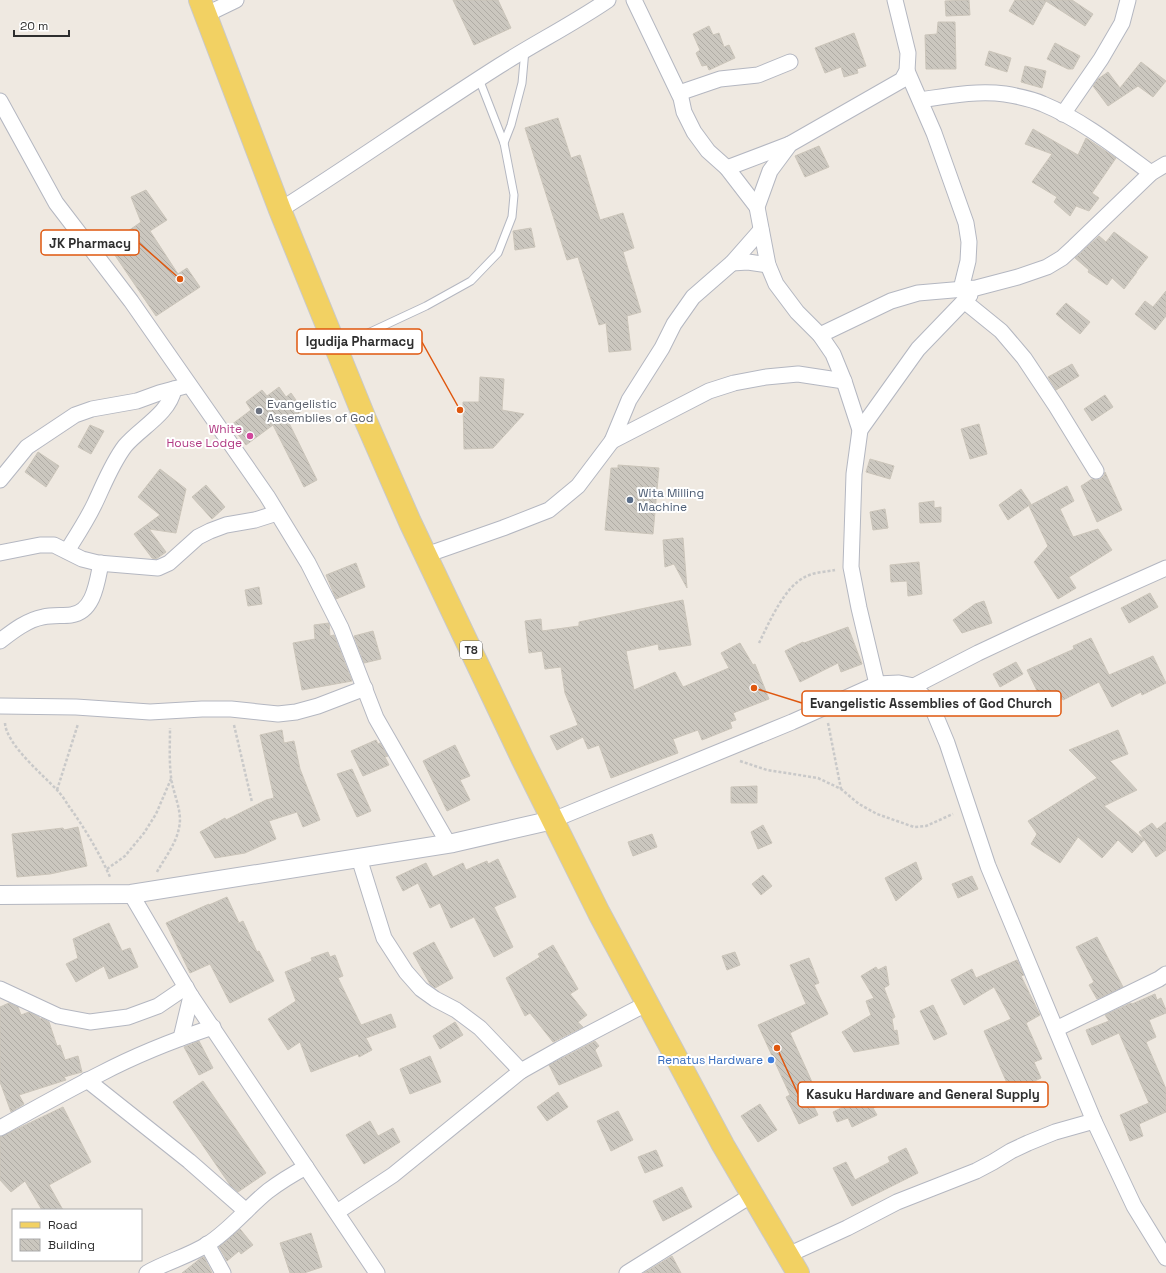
<svg xmlns="http://www.w3.org/2000/svg" width="1166" height="1273" viewBox="0 0 1166 1273" font-family="'Space Grotesk',sans-serif">
<defs>
<pattern id="building-back-hatch" width="6" height="6" patternUnits="userSpaceOnUse"><rect width="6" height="6" fill="#cbc7bf"/><path d="M-1 5l2 2M0 0l6 6M5-1l2 2" fill="none" stroke="#afaba4"/></pattern>
</defs>
<rect width="100%" height="100%" fill="#efe9e1"/>
<g fill="url(#building-back-hatch)" stroke="#cbc5ba">
<polygon points="453,0 498,0 511,28 474,45"/>
<polygon points="969,0 970,15 946,16 945,1"/>
<polygon points="1015,0 1072,0 1093,14 1085,26 1046,1 1033,25 1009,11"/>
<polygon points="938,22 955,22 956,69 926,69 925,35 937,34"/>
<polygon points="709,26 713,35 719,33 724,47 729,45 735,58 709,70 707,65 702,66 696,53 700,50 693,34"/>
<polygon points="854,33 866,66 857,69 858,73 844,77 841,67 825,73 815,48"/>
<polygon points="1055,43 1080,56 1073,69 1068,69 1047,59"/>
<polygon points="989,51 1011,58 1007,72 985,65"/>
<polygon points="1141,62 1166,81 1153,97 1138,86 1108,106 1093,86 1098,79 1108,72 1120,88"/>
<polygon points="1025,66 1046,71 1042,88 1021,82"/>
<polygon points="558,118 571,158 580,155 600,220 623,213 634,248 623,252 641,312 627,316 631,350 609,352 606,323 599,325 578,257 567,260 525,128"/>
<polygon points="1033,129 1078,155 1086,138 1116,158 1092,193 1099,198 1089,211 1076,206 1070,216 1054,202 1057,197 1032,182 1052,154 1025,144"/>
<polygon points="819,146 829,167 805,177 795,156"/>
<polygon points="146,190 167,220 150,231 178,274 187,268 200,287 156,316 108,245 141,222 131,197"/>
<polygon points="531,228 535,247 515,250 513,231"/>
<polygon points="1114,232 1148,257 1136,272 1137,272 1124,289 1112,278 1107,285 1088,272 1089,270 1075,258 1099,236 1106,242"/>
<polygon points="1166,291 1166,316 1155,330 1135,314 1145,301 1153,307"/>
<polygon points="1066,303 1090,322 1080,334 1056,314"/>
<polygon points="1072,364 1079,376 1056,390 1048,377"/>
<polygon points="480,377 504,379 502,410 524,414 493,448 464,449 463,402 479,402"/>
<polygon points="279,387 286,397 291,393 303,410 288,421 317,480 304,487 273,425 246,445 231,425 251,410 246,402 262,390 267,396"/>
<polygon points="1105,395 1113,407 1092,421 1084,409"/>
<polygon points="979,424 987,454 970,459 961,429"/>
<polygon points="90,425 104,431 91,454 78,447"/>
<polygon points="38,452 59,466 46,487 25,472"/>
<polygon points="870,459 894,466 890,479 866,472"/>
<polygon points="618,465 659,468 653,534 605,530 611,468 618,468"/>
<polygon points="160,469 186,489 176,533 149,529 166,552 156,559 152,558 134,534 160,515 138,497"/>
<polygon points="1105,472 1122,510 1097,522 1081,486 1092,479 1096,480 1100,479 1104,476"/>
<polygon points="206,485 225,507 212,519 192,497"/>
<polygon points="1067,486 1074,501 1060,509 1073,537 1098,529 1112,550 1069,577 1076,588 1058,599 1034,562 1048,546 1029,506"/>
<polygon points="1021,489 1031,504 1008,520 999,505"/>
<polygon points="934,501 934,508 941,507 941,522 920,523 919,503"/>
<polygon points="885,509 888,528 873,530 870,512"/>
<polygon points="683,538 687,588 674,564 665,567 663,540"/>
<polygon points="919,562 922,594 908,596 907,581 891,582 890,565"/>
<polygon points="356,563 365,587 336,599 326,575"/>
<polygon points="259,587 262,604 248,606 245,590"/>
<polygon points="1150,593 1158,607 1129,623 1121,608"/>
<polygon points="683,600 691,645 659,650 658,644 626,651 634,690 675,672 683,687 729,668 721,653 740,643 753,665 755,664 769,699 733,713 736,720 730,722 732,728 702,740 698,730 673,739 678,753 611,778 599,745 588,749 583,737 557,750 550,736 578,725 565,693 561,667 545,669 542,651 529,653 525,621 541,619 542,631 579,626 579,622"/>
<polygon points="984,601 992,623 962,633 953,620 975,604"/>
<polygon points="329,623 330,636 334,635 352,681 302,690 293,643 315,639 314,625"/>
<polygon points="848,627 862,664 841,672 838,663 800,682 785,651 803,642 804,643"/>
<polygon points="373,631 381,659 364,663 354,636"/>
<polygon points="1091,638 1109,675 1153,656 1166,683 1142,695 1141,692 1112,707 1099,682 1063,700 1058,691 1041,699 1027,670 1074,649 1073,646"/>
<polygon points="1016,662 1023,674 1000,687 993,674"/>
<polygon points="282,730 284,743 294,741 300,769 320,820 303,827 297,812 269,821 276,839 245,853 215,858 200,832 225,818 226,820 266,800 274,798 260,735"/>
<polygon points="1118,730 1128,754 1110,761 1137,790 1104,806 1144,840 1132,853 1118,840 1102,858 1078,837 1060,863 1031,844 1037,834 1028,821 1097,778 1069,750"/>
<polygon points="376,740 378,744 380,743 388,756 385,757 389,765 363,776 351,751"/>
<polygon points="455,745 470,776 460,780 470,800 447,811 423,761"/>
<polygon points="352,769 371,811 357,817 337,774"/>
<polygon points="757,786 757,803 731,803 731,787"/>
<polygon points="1166,822 1166,850 1156,857 1139,832 1152,823 1157,829"/>
<polygon points="763,825 772,843 758,849 751,832"/>
<polygon points="78,827 87,866 50,874 17,877 12,834 63,828 64,830"/>
<polygon points="652,834 657,847 633,856 628,842"/>
<polygon points="498,859 516,897 494,907 513,947 494,957 474,917 451,928 440,903 430,908 418,883 403,891 396,877 426,863 433,877 463,863 466,870 487,861 488,864"/>
<polygon points="916,862 922,879 896,901 885,878"/>
<polygon points="763,875 772,886 761,895 752,884"/>
<polygon points="972,876 978,889 958,898 952,884"/>
<polygon points="227,897 239,923 243,921 257,952 259,951 274,981 230,1003 210,964 190,973 166,923 209,904 209,905"/>
<polygon points="109,923 122,951 130,948 138,967 109,979 104,966 76,982 66,964 78,958 73,939"/>
<polygon points="1097,937 1123,987 1097,999 1089,985 1094,982 1076,947"/>
<polygon points="434,942 453,978 435,988 430,984 413,953"/>
<polygon points="553,945 578,989 570,994 587,1015 578,1022 583,1027 553,1042 530,1013 525,1016 506,978 540,957 538,954"/>
<polygon points="328,952 330,957 335,955 343,976 338,978 361,1025 391,1014 396,1027 366,1038 372,1050 359,1057 358,1054 311,1072 300,1042 288,1050 268,1019 296,1001 285,972 312,961 311,958"/>
<polygon points="735,952 740,965 727,970 722,956"/>
<polygon points="809,958 819,983 814,985 828,1014 790,1033 812,1082 804,1085 818,1115 799,1124 786,1097 790,1095 758,1025 806,1004 790,965"/>
<polygon points="1017,960 1024,975 1021,976 1040,1015 1026,1023 1042,1059 1034,1062 1041,1078 1011,1092 984,1031 1011,1019 994,987 964,1005 951,980 972,969 976,978"/>
<polygon points="886,966 889,985 884,988 895,1017 892,1019 894,1031 897,1030 899,1044 854,1052 842,1032 871,1015 866,1001 874,998 861,976 876,967 878,970"/>
<polygon points="1155,994 1157,1000 1161,998 1166,1010 1166,1013 1149,1020 1156,1037 1146,1042 1166,1089 1166,1112 1139,1124 1143,1136 1130,1141 1120,1115 1149,1103 1119,1033 1092,1045 1086,1030 1109,1021 1105,1015 1131,1003 1132,1004"/>
<polygon points="9,1003 18,1007 21,1015 29,1012 39,1017 40,1019 42,1018 49,1022 57,1046 60,1045 65,1060 78,1056 82,1072 64,1077 66,1080 19,1095 24,1104 11,1112 0,1082 0,1007"/>
<polygon points="933,1005 947,1034 934,1040 920,1011"/>
<polygon points="455,1022 463,1035 440,1049 433,1036"/>
<polygon points="199,1041 213,1068 199,1075 184,1047"/>
<polygon points="595,1041 599,1046 595,1050 602,1066 559,1085 549,1065"/>
<polygon points="430,1056 441,1082 410,1094 400,1069"/>
<polygon points="203,1081 266,1173 238,1192 230,1185 173,1102"/>
<polygon points="879,1089 886,1103 873,1108 877,1115 852,1127 848,1118 837,1122 833,1112"/>
<polygon points="558,1092 568,1107 547,1121 537,1107"/>
<polygon points="760,1104 777,1130 758,1142 741,1116"/>
<polygon points="63,1107 91,1162 49,1185 63,1210 42,1210 25,1181 11,1192 0,1180 0,1137"/>
<polygon points="618,1111 633,1140 611,1151 597,1121"/>
<polygon points="370,1121 378,1136 393,1128 400,1142 364,1164 346,1135"/>
<polygon points="906,1148 918,1173 852,1206 833,1168 846,1162 855,1180 890,1162 888,1157"/>
<polygon points="656,1150 663,1166 645,1173 638,1157"/>
<polygon points="682,1187 692,1207 663,1221 653,1201"/>
<polygon points="240,1229 253,1245 241,1254 239,1251 227,1261 219,1247"/>
<polygon points="311,1233 322,1267 304,1273 290,1273 280,1243"/>
<polygon points="672,1256 681,1273 644,1273"/>
<polygon points="204,1257 212,1273 182,1273 201,1258"/>
</g>
<g fill="none" stroke-linecap="round" stroke-linejoin="round">
<defs>
<g id="service">
<polyline points="504,143 511,125 522,83 525,50"/>
<polyline points="338,347 426,306 471,281 498,253 512,217 514,195 504,143 479,79"/>
</g>
<g id="minor">
<polyline points="634,0 681,98 684,112 694,132 708,151 727,168 757,207"/>
<polyline points="205,15 236,0"/>
<polyline points="907,71 934,133 966,223 969,242 968,261 961,289"/>
<polyline points="679,93 720,79 758,75 790,62"/>
<path d="M 920,100 C 947,96 977,90 1005,94 C 1017,96 1032,99 1043,104 C 1082,120 1117,148 1151,173"/>
<polyline points="0,101 56,203 131,301 267,496 308,563 341,628 376,718 448,843"/>
<polyline points="1063,114 1101,59 1122,23 1128,0"/>
<polyline points="727,168 790,144"/>
<path d="M 280,210 C 354,163 425,113 499,66 C 535,43 573,24 608,0"/>
<polyline points="732,263 748,262 768,265"/>
<polyline points="964,301 1001,331 1024,358 1056,406 1096,471"/>
<polyline points="820,335 891,301 918,293 976,288 1018,277 1047,267 1062,258 1074,247 1151,173 1166,164"/>
<polyline points="860,430 918,349 970,295"/>
<polyline points="612,441 709,391 734,383 766,377 798,374 844,381"/>
<polyline points="0,480 27,447 75,415 92,409 137,401 159,393 189,385"/>
<path d="M 67,551 C 77,535 87,520 95,503 C 104,484 112,463 125,446 C 140,428 169,414 174,389"/>
<polyline points="0,553 40,545 54,545 82,559 98,563 158,568 169,563 198,537 210,531 226,525 255,520 277,513"/>
<polyline points="426,555 503,528 549,510 578,486 612,441 629,400 662,348 674,324 693,297 732,263 761,230"/>
<path d="M 0,641 C 13,631 27,620 43,617 C 52,615 62,616 71,615 C 94,612 97,582 101,563"/>
<polyline points="877,684 859,608 851,567 854,474 860,430 844,381 833,354 820,335 797,312 776,284 768,265 757,207 770,171 790,144 902,80 907,71 908,53 895,0"/>
<polyline points="914,686 978,653 1027,630 1166,568"/>
<polyline points="0,706 76,707 150,712 202,709 231,709 278,714 296,712 318,706 365,688"/>
<polyline points="553,820 792,722 877,684 899,683 914,686 926,699 934,712 947,743 988,866 1094,1121 1134,1206 1166,1258"/>
<polyline points="359,858 384,938 406,972 421,989 435,999 456,1010 480,1028 521,1071"/>
<polyline points="131,894 191,996 377,1273"/>
<polyline points="0,989 58,1016 90,1022 128,1017 158,1006 186,987"/>
<polyline points="1056,1029 1159,979 1166,974"/>
<polyline points="181,1038 191,996"/>
<polyline points="87,1080 189,1161 246,1211"/>
<path d="M 0,1128 C 33,1110 66,1091 100,1074 C 136,1055 174,1040 213,1027"/>
<polyline points="337,1212 393,1175 521,1071 560,1049 646,1004"/>
<polyline points="207,1244 223,1273"/>
<polyline points="788,1255 847,1228 897,1202 976,1171 993,1162 1011,1151 1028,1143 1055,1132 1094,1121"/>
<path d="M 147,1273 C 166,1262 189,1256 208,1244 C 230,1230 247,1208 268,1191 C 280,1182 293,1174 306,1167"/>
<polyline points="627,1273 752,1195"/>
</g>
<polyline id="tertiary" points="0,895 131,894 453,843 553,820"/>
<polyline id="primary" points="200,0 280,210 365,419 410,522 522,758 599,913 723,1145 798,1273"/>
</defs>
<use href="#service" stroke="#b4b7c1" stroke-width="9"/>
<use href="#minor" stroke="#b4b7c1" stroke-width="17"/>
<use href="#tertiary" stroke="#b4b7c1" stroke-width="20"/>
<use href="#primary" stroke="#c9c9c9" stroke-width="24"/>
<g stroke="#c9c9c9" stroke-width="2.5" stroke-dasharray="3 2" stroke-linecap="butt">
<path d="M 759,643 C 769,623 784,587 805,577 C 814,572 825,572 835,570"/>
<path d="M 5,723 C 6,744 43,775 57,790 C 61,794 65,800 68,805 C 84,827 99,852 110,877"/>
<polyline points="828,723 841,789"/>
<polyline points="234,725 252,802"/>
<polyline points="740,761 767,770 818,778 841,789 859,804 877,814 914,827 926,826 953,814"/>
<polyline points="57,790 78,724"/>
<polyline points="107,869 125,856 144,833 156,814 171,779"/>
<path d="M 157,872 C 164,859 176,844 179,828 C 183,811 173,794 171,777 C 169,760 170,744 170,728"/>
</g>
<use href="#service" stroke="#fff" stroke-width="7"/>
<use href="#minor" stroke="#fff" stroke-width="15"/>
<use href="#tertiary" stroke="#fff" stroke-width="18"/>
<use href="#primary" stroke="#f2d163" stroke-width="22"/>
</g>
<circle fill="#6b7280" stroke="#fff" stroke-width="1.5" cx="259" cy="411" r="4"/>
<circle fill="#d1479c" stroke="#fff" stroke-width="1.5" cx="250" cy="436" r="4"/>
<circle fill="#5c6f8a" stroke="#fff" stroke-width="1.5" cx="630" cy="500" r="4"/>
<circle fill="#3f7fe0" stroke="#fff" stroke-width="1.5" cx="771" cy="1060" r="4"/>
<g text-anchor="middle" dominant-baseline="central" stroke-width="4" stroke-linejoin="round" paint-order="stroke">
<rect fill="#fff" stroke="#6d6d6d" stroke-width="1" x="460" y="641" width="22" height="18" rx="3"/>
<g font-size="11" font-weight="bold" fill="#2e2e2e">
<text x="471" y="650">T8</text>
</g>
<g font-size="12" fill="#5b616d" stroke="#fff" text-anchor="start">
<text x="267" y="404">Evangelistic<tspan x="267" dy="14">Assemblies of God</tspan></text>
</g>
<g font-size="12" fill="#b23c85" stroke="#fff" text-anchor="end">
<text x="242" y="429">White<tspan x="242" dy="14">House Lodge</tspan></text>
</g>
<g font-size="12" fill="#4e5e75" stroke="#fff" text-anchor="start">
<text x="638" y="493">Wita Milling<tspan x="638" dy="14">Machine</tspan></text>
</g>
<g font-size="12" fill="#366cbe" stroke="#fff" text-anchor="end">
<text x="763" y="1060">Renatus Hardware</text>
</g>
</g>
<path fill="none" stroke="#df570e" stroke-width="1.5" d="M180 279L139 243M460 410L422 342M754 688L802 703M777 1048L798 1094"/>
<g fill="#df570e" stroke="#fff" stroke-width="1.5">
<circle cx="180" cy="279" r="4"/>
<circle cx="460" cy="410" r="4"/>
<circle cx="754" cy="688" r="4"/>
<circle cx="777" cy="1048" r="4"/>
</g>
<g fill="#fff" stroke="#df570e" stroke-width="1.5">
<rect x="41" y="230" width="98" height="25" rx="4"/>
<rect x="297" y="329" width="125" height="25" rx="4"/>
<rect x="802" y="691" width="259" height="25" rx="4"/>
<rect x="798" y="1082" width="250" height="25" rx="4"/>
</g>
<g font-size="13" text-anchor="middle" font-weight="bold" fill="#2e2e2e">
<text x="90" y="248">JK Pharmacy</text>
<text x="360" y="346">Igudija Pharmacy</text>
<text x="931" y="708">Evangelistic Assemblies of God Church</text>
<text x="923" y="1099">Kasuku Hardware and General Supply</text>
</g>
<rect x="12" y="1209" width="130" height="52" fill="#ffffff" stroke="#ababab"/>
<rect x="20" y="1222" width="20" height="6" fill="#f2d163" stroke="#ababab"/>
<text x="48" y="1229" font-size="12" fill="#2e2e2e">Road</text>
<rect x="20" y="1239" width="20" height="12" fill="url(#building-back-hatch)" stroke="#ababab"/>
<text x="48" y="1249" font-size="12" fill="#2e2e2e">Building</text>
<path d="M14 30v6h55v-6" fill="none" stroke="#2e2e2e" stroke-width="2"/>
<text x="20" y="30" font-size="12" fill="#2e2e2e" stroke="#ffffff" stroke-width="3" paint-order="stroke">20 m</text>
</svg>
